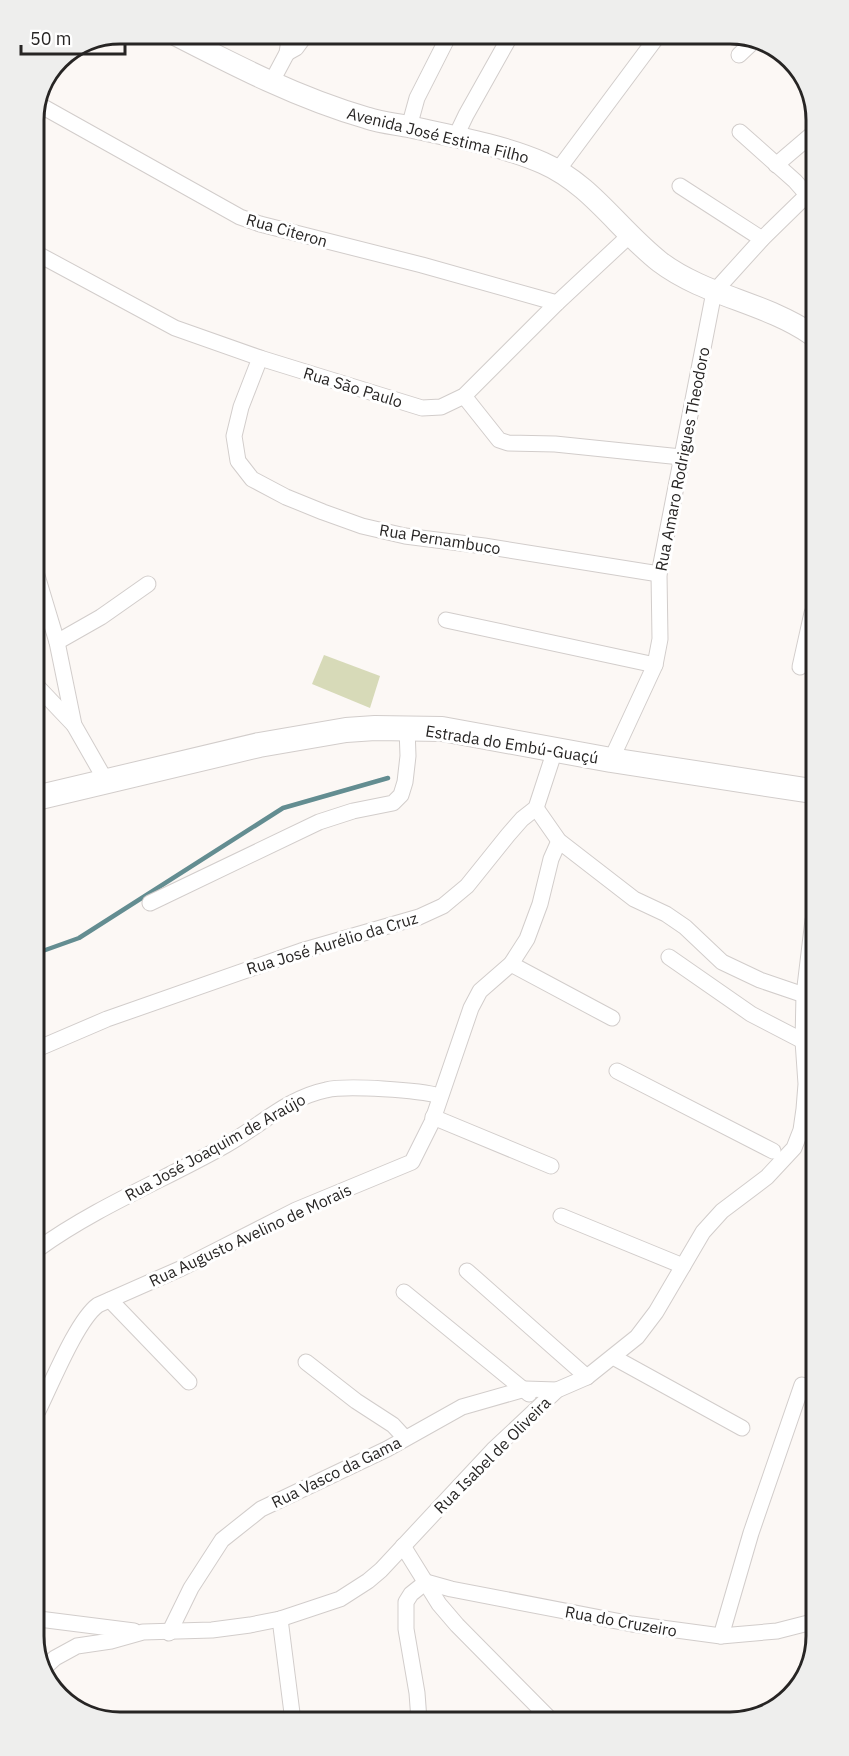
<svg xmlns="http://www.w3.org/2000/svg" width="849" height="1756" viewBox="0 0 849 1756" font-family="'IBM Plex Sans',sans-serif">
<rect width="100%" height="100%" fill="#fcf8f5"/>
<polygon fill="#d7dab8" points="324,655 380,676 370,708 312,684"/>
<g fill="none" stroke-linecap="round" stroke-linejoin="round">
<polyline stroke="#638d91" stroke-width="4.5" points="37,953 79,938 283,808 388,778"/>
<defs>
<g id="street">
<polyline points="287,53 296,48 307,33"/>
<polyline points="739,55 755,40"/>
<polyline points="271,83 287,53 290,33"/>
<polyline points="38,104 240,217 260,224 422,265 557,303"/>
<polyline points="409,127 417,98 450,33"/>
<polyline points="740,132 795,181 810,198"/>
<polyline points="455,138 466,115 512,33"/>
<polyline points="776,165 810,136"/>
<polyline points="558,170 660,33"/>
<polyline points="680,186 762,239"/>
<polyline points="34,252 175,328 260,358 422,408 441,407 464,396 557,303 630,235"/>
<polyline points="260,358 241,407 234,436 238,461 252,479 286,497 323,512 362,526 405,536 484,546 659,574"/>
<polyline points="464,396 499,440 508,443 555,444 681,457"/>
<polyline points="35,569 57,642 74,725 106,781"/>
<polyline points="446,620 655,665"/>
<polyline points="57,642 101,617 148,584"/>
<polyline points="800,667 812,613"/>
<polyline points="35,684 74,725"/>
<polyline points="611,760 655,665 660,639 659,574 714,292 762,239 808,194"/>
<polyline points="536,808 559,841 634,899 666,914 685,927 722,962 760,980 804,995"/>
<polyline points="150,903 319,822 353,811 393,803 401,795 405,782 408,756 407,728"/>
<polyline points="669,957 751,1014 803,1041"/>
<polyline points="511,964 612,1018"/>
<polyline points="37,1049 107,1019 301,951 419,917 443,906 467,886 508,835 522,819 536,808 555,750"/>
<polyline points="617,1071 773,1151"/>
<polyline points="433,1117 551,1166"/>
<polyline points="561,1216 683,1266"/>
<path d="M 38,1249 C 96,1207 164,1180 226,1145 C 260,1126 287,1098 326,1090 C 346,1085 420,1090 440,1096"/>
<polyline points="467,1271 587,1377"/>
<polyline points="404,1292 529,1394"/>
<polyline points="110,1300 189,1382"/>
<polyline points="613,1357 742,1428"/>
<polyline points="306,1362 356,1401 393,1425 405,1438"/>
<path d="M 38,1411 C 51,1385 77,1320 98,1305 L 182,1268 L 296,1210 L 412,1162 L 432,1122 L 471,1008 L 480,991 L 511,964 L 527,939 L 540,904 L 551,859 L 559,841"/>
<polyline points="403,1546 439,1604 457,1625 550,1719"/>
<polyline points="39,1619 134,1631"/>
<polyline points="280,1619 293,1721"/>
<polyline points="169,1633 191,1588 222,1540 261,1509 387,1449 462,1407 525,1389 557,1390"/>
<polyline points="721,1636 751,1533 802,1385"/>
<polyline points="41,1671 55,1658 77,1646 111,1641 143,1632 212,1630 250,1625 280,1619 340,1599 368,1581 381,1570 493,1450 557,1390 587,1377 637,1337 656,1312 703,1232 722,1211 767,1177 794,1148 801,1130 804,1109 806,1084 803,1041 804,995 813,920"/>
<polyline points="419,1720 417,1693 406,1629 406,1602 411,1594 426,1582 451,1589 632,1624 721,1636 777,1631 816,1621"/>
</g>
<path id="secondary" d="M 172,33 C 236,66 298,98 367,118 C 382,123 397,124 411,127 C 452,136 505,146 543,163 C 591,184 619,230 660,262 C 705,296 764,302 811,334"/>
<polyline id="primary" points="36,798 259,745 346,730 375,728 442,729 611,760 812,791"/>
</defs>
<use href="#street" stroke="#d2cdcb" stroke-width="17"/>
<use href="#secondary" stroke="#d2cdcb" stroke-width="23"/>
<use href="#primary" stroke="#d2cdcb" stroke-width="26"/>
<use href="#street" stroke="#fff" stroke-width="15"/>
<use href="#secondary" stroke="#fff" stroke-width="21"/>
<use href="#primary" stroke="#fff" stroke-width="24"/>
</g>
<g text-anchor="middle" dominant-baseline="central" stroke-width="6" stroke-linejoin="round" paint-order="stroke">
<g font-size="16" fill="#272524" stroke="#fff">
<text transform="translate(438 135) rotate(14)">Avenida José Estima Filho</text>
<text transform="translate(287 230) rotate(16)">Rua Citeron</text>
<text transform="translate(353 387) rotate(17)">Rua São Paulo</text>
<text transform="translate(682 459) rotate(-79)">Rua Amaro Rodrigues Theodoro</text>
<text transform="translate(440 539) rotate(9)">Rua Pernambuco</text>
<text transform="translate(512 744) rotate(9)">Estrada do Embú-Guaçú</text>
<text transform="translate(332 943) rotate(-17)">Rua José Aurélio da Cruz</text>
<text transform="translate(215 1147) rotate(-29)">Rua José Joaquim de Araújo</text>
<text transform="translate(250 1235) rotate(-25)">Rua Augusto Avelino de Morais</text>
<text transform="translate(492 1455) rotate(-45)">Rua Isabel de Oliveira</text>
<text transform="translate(336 1472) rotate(-26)">Rua Vasco da Gama</text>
<text transform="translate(621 1621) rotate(10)">Rua do Cruzeiro</text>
</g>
</g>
<path d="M0 0H849V1756H0ZM120 44H730A76 76 0 0 1 806 120V1636A76 76 0 0 1 730 1712H120A76 76 0 0 1 44 1636V120A76 76 0 0 1 120 44Z" fill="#eeeeed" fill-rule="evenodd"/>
<path fill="none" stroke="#272524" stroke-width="3" d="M120 44H730A76 76 0 0 1 806 120V1636A76 76 0 0 1 730 1712H120A76 76 0 0 1 44 1636V120A76 76 0 0 1 120 44Z"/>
<path d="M21 45v9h104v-9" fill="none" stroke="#272524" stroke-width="3"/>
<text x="30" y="45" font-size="18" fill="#272524" stroke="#ffffff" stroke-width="4.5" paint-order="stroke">50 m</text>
</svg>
